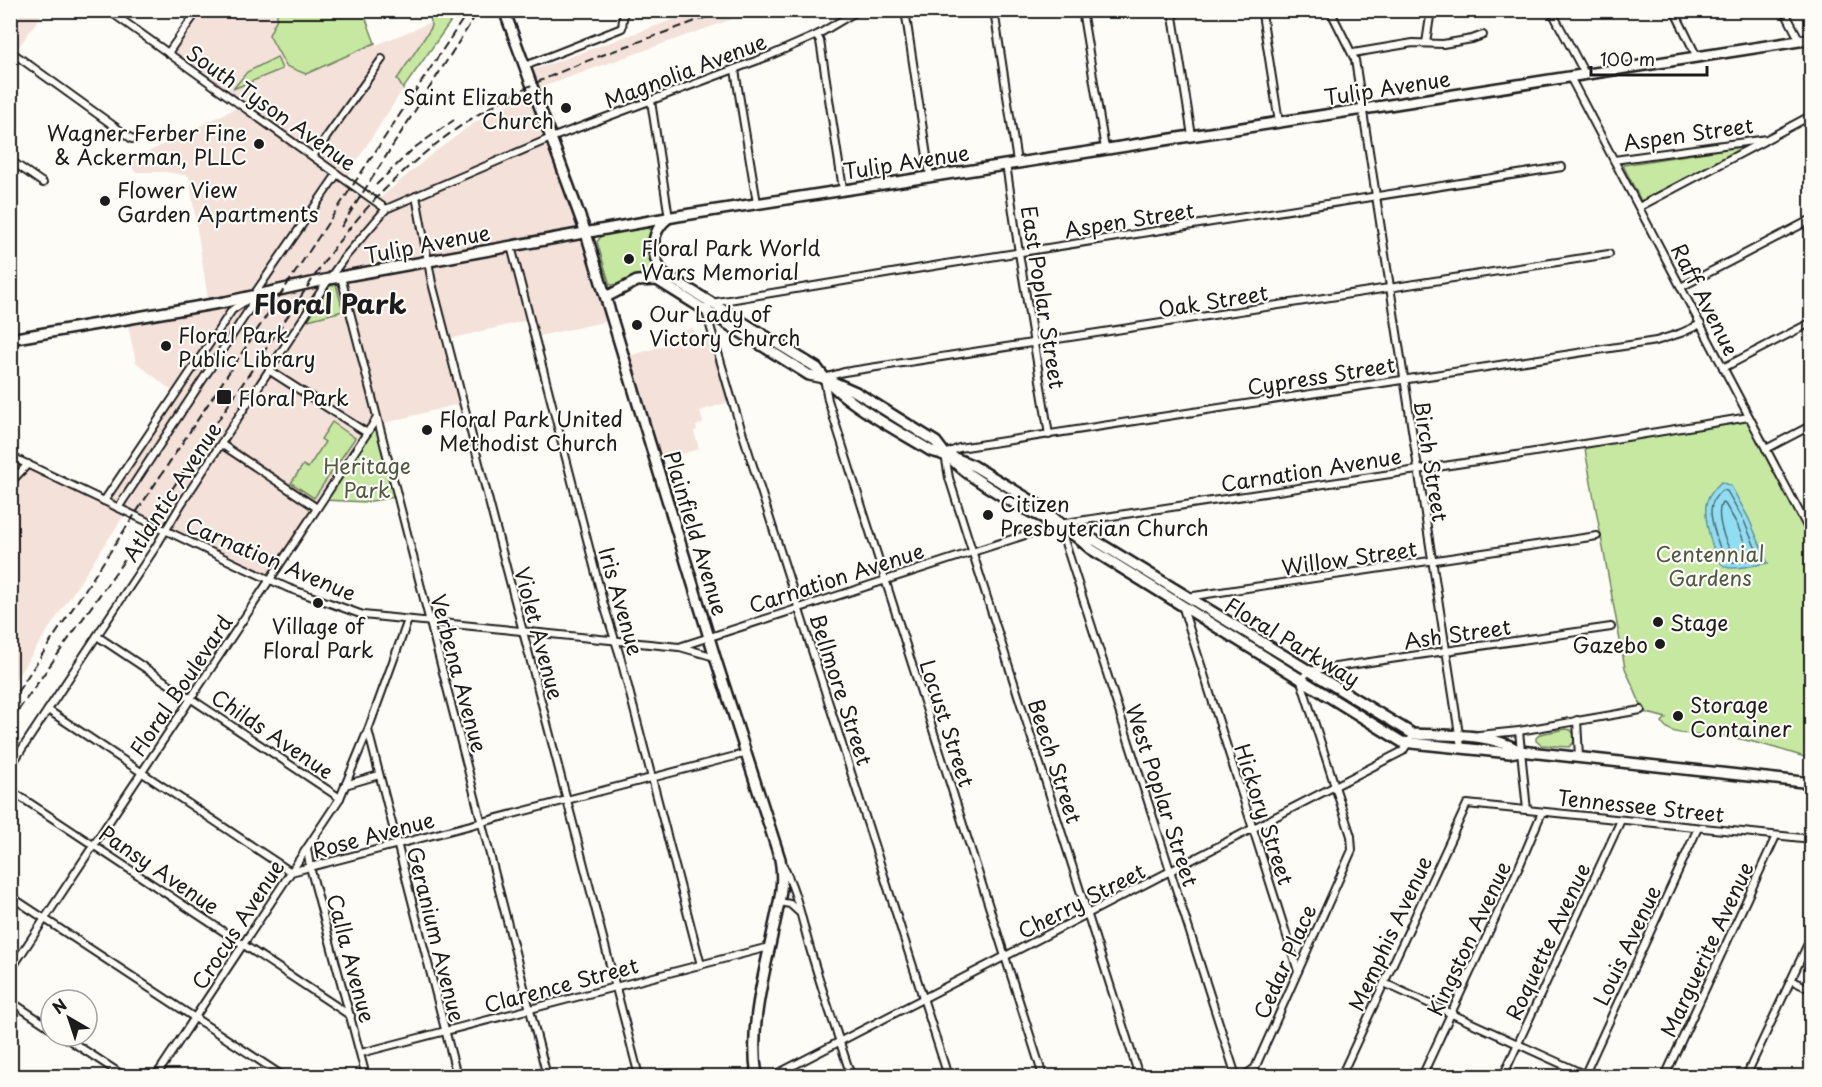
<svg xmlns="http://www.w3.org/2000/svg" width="1822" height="1087" viewBox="0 0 1822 1087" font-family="'Playpen Sans',sans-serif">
<rect width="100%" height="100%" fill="#fdfcf7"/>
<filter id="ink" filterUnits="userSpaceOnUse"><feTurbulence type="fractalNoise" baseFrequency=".0167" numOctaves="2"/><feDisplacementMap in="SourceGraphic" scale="12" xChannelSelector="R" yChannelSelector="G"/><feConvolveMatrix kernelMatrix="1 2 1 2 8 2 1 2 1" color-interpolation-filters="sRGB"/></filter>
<g filter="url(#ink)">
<g fill="#f3e1da">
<polygon points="11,11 44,11 11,58"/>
<polygon points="202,11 363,11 306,74 375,43 376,45 432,22 431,28 397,79 403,89 347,176 379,199 432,154 474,123 533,90 533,70 697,11 755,11 536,89 552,136 565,190 608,321 539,336 524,321 441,341 462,403 377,425 271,579 125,514 11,686 11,489 31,467 98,500 172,391 136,362 127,321 209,306 189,176 167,172 135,172 128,162 238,107 226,98 233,94 173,51"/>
<polygon points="693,328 698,341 711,337 732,401 700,411 703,423 696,426 697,430 694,431 699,449 657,461 626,357 680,341 677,332"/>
</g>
<g fill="#c6e8a1" stroke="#71825e" stroke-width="1.5">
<polygon points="277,11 363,11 375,43 306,74 286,66 269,35 277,18"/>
<polygon points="430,11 458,11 403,89 397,79 431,28"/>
<polygon points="277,57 282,69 233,89 247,72"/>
<polygon points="1750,145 1641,201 1623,165"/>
<path d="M 647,228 L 651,230 L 649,252 L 653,270 C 647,275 617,285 610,285 L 597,242 L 602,235 Z"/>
<polygon points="336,284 343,311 308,320 327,287"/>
<path d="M 1749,417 L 1811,539 L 1811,759 C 1775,748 1733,733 1694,734 C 1682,734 1668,733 1662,722 L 1666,718 L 1644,712 L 1625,668 L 1584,444 Z"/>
<polygon points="376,421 396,497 366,502 324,500"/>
<polygon points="332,422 355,438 314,498 291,483 303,465 308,468 325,442 321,439"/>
<polygon points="1566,729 1571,730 1576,737 1575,741 1569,747 1541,745 1536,741 1536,738 1540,734"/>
</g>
<path fill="#91ddf2" stroke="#62909c" stroke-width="1.5" d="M 1721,482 L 1731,486 L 1749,519 L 1768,563 C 1758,564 1734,571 1726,567 C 1713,561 1702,514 1707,501 C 1710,493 1715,488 1721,482 Z"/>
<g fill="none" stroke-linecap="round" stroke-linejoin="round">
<g stroke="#4b6972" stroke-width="1.5">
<path d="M 1722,490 L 1727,491 L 1744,521 L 1758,554 L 1757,558 C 1750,559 1734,565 1728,561 C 1720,556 1711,520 1711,511 C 1711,503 1716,495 1722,490 Z"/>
<path d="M 1722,503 L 1725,504 L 1737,524 L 1747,549 L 1745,552 L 1734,554 C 1725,546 1715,514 1722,503 Z"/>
</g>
<defs>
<g id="street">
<polyline points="108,10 386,209"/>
<polyline points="905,10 930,176"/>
<polyline points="994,10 1017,162"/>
<polyline points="1082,10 1105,149"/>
<polyline points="1172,10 1192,136"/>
<polyline points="1330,10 1355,60 1461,747"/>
<polyline points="1551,10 1585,74"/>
<polyline points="1674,10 1697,57"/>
<polyline points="1784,10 1800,41"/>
<polyline points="1262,14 1279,122"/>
<polyline points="817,35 820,41 843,189"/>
<polyline points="1426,43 1431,10"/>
<polyline points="10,51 132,139"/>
<polyline points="168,53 198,10"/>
<polyline points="1353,53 1413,43 1443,44 1472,39 1483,35"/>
<polyline points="525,66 622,28 624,10"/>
<polyline points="735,70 757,203"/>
<polyline points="1570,77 1812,536"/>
<polyline points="651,101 669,218"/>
<polyline points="313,156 382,59"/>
<polyline points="10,160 43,183"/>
<polyline points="1614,160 1767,139 1812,115"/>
<polyline points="1006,164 1019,253 1049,435"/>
<polyline points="416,196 432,283 639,1076"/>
<polyline points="1639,207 1764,141"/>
<polyline points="511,246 604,605 620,656 701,965"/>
<polyline points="341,277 547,1076"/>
<polyline points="1681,287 1812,219"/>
<polyline points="1723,368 1812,322"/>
<polyline points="270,371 367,433"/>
<polyline points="221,444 317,508"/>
<polyline points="1766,449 1812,425"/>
<polyline points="10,456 238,565 288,588 363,615 679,647 1059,524 1510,456 1749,417"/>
<polyline points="10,483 28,464"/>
<polyline points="104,501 232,310 253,296 337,174"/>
<polyline points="118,508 250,308 253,296"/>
<polyline points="1059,524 1236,1076"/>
<polyline points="1187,597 1597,536"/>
<polyline points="1182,605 1298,971"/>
<polyline points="97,636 340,798"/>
<polyline points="680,647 715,657"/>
<polyline points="48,710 291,872 747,753"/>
<polyline points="1577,720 1579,757"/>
<polyline points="368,730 457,1076"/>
<polyline points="1519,731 1527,810"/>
<polyline points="1479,735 1519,731 1641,710"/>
<polyline points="10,767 155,548 182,503 329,279 344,258 386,209 551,138 769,56 817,35 859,10"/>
<polyline points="345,785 379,775"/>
<polyline points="10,790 351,1016"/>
<polyline points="307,848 310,867 366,1076"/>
<path d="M 782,864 C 797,891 802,922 811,952 C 823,994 838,1035 851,1076"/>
<polyline points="10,896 283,1076"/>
<polyline points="779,902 790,904 799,912"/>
<polyline points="10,971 377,418"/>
<polyline points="1791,980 1812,990"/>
<polyline points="1384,983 1588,1076"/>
<polyline points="10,1001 51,1028"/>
<polyline points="63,1036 124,1076"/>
<polyline points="361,1053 769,947"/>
<polyline points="156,1076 340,798 368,730 408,620"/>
<polyline points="773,1076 1403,751 1410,740"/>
<polyline points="948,1076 731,397 706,312 711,303 946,264 1562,167"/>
<polyline points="1043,1076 828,400 824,378 844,372 1609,254"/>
<polyline points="1139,1076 949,478 945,454 959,448 1656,341 1681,333 1701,324"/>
<polyline points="1244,1076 1255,1068 1352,850 1351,836 1301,681 1308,671 1611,627"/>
<polyline points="1341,1076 1467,804 1812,839"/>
<polyline points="1422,1076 1519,867 1542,812"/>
<polyline points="1503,1076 1621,820"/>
<polyline points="1584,1076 1698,828"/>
<polyline points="1665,1076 1776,836"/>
<polyline points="1746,1076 1812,935"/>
</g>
<g id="secondary">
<path d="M 504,10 L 586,233 L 715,657 L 780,859 C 785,884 778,907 773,931 C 763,979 749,1028 757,1076"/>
<path d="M 668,218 C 650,232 650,255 663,273 L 817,368 C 839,401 896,429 931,451 C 952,455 953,463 970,475 C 995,492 1023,510 1051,521"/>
<polyline points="606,297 637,281 657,280 809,375 824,378 856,392 936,442 945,454 974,466 1037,504 1091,549 1402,742 1510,753 1520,751 1812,783"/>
<polyline points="10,339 225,302 329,279 678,216 1812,39"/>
<path d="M 1075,531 L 1096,541 L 1413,734 C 1448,736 1489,732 1520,751"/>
</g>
</defs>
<use href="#street" stroke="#1c1c1c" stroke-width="10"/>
<use href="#secondary" stroke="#1c1c1c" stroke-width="14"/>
<use href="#street" stroke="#fdfcf7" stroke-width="6"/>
<use href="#secondary" stroke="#fdfcf7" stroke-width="9"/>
<g stroke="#1c1c1c" stroke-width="2" stroke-dasharray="9 4.5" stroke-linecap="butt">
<polyline points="376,185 414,148 454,120"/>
<polyline points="341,227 479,10"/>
<polyline points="10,703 469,10"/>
<path d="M 10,722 L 130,552 L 328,256 C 377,189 438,134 512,95 C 577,60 655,38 724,10"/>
</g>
</g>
</g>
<g fill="#1c1c1c" stroke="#fdfcf7" stroke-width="2">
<circle cx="566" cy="108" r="6"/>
<circle cx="259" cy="144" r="6"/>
<circle cx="105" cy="201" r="6"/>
<circle cx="629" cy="259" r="6"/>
<circle cx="637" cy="325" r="6"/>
<circle cx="166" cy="346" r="6"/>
<rect x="216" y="389" width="16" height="16" rx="3"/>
<circle cx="427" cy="430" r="6"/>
<circle cx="988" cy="515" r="6"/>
<circle cx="318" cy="603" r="6"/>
<circle cx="1658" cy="622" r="6"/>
<circle cx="1660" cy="644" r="6"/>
<circle cx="1678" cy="716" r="6"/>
</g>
<g text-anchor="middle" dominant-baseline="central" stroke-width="4.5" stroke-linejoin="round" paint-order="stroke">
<g font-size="21" fill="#1c1c1c" stroke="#fdfcf7">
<text transform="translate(685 70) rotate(-21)">Magnolia Avenue</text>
<text transform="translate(1387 87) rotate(-9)">Tulip Avenue</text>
<text transform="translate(272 107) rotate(35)">South Tyson Avenue</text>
<text transform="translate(1688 133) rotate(-8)">Aspen Street</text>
<text transform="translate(906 161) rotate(-9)">Tulip Avenue</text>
<text transform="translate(1129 219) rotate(-9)">Aspen Street</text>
<text transform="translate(427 243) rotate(-11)">Tulip Avenue</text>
<text transform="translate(1044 297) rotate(81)">East Poplar Street</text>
<text transform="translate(1706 299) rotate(63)">Raff Avenue</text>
<text transform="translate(1213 300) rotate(-9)">Oak Street</text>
<text transform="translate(1321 375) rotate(-9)">Cypress Street</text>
<text transform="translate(1432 461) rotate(81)">Birch Street</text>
<text transform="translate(1311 469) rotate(-9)">Carnation Avenue</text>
<text transform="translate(171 491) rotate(-57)">Atlantic Avenue</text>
<text transform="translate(697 533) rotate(73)">Plainfield Avenue</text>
<text transform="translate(1349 557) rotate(-8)">Willow Street</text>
<text transform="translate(271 558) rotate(23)">Carnation Avenue</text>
<text transform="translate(836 577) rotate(-18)">Carnation Avenue</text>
<text transform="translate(622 601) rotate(74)">Iris Avenue</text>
<text transform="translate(540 633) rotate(75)">Violet Avenue</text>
<text transform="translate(1457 633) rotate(-8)">Ash Street</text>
<text transform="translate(1293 641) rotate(31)">Floral Parkway</text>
<text transform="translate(460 673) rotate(75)">Verbena Avenue</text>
<text transform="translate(180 685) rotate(-56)">Floral Boulevard</text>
<text transform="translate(842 689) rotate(72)">Bellmore Street</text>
<text transform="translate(948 723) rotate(72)">Locust Street</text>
<text transform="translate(273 733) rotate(34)">Childs Avenue</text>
<text transform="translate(1056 761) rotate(72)">Beech Street</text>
<text transform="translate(1163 795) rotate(72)">West Poplar Street</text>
<text transform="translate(1641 805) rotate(6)">Tennessee Street</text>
<text transform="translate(1265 814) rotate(72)">Hickory Street</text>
<text transform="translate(373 834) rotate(-15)">Rose Avenue</text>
<text transform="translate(160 869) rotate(34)">Pansy Avenue</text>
<text transform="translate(1081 900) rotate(-27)">Cherry Street</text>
<text transform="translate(237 924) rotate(-57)">Crocus Avenue</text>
<text transform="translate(1389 933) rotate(-65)">Memphis Avenue</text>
<text transform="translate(437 934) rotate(76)">Geranium Avenue</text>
<text transform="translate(1468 938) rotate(-65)">Kingston Avenue</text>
<text transform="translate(1547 941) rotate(-65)">Roquette Avenue</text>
<text transform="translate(1626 945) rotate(-65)">Louis Avenue</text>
<text transform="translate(1706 949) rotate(-65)">Marguerite Avenue</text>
<text transform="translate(352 958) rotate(75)">Calla Avenue</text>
<text transform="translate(1284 961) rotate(-66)">Cedar Place</text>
<text transform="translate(561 984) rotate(-15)">Clarence Street</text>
</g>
<g font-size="21" fill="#1c1c1c" stroke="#fdfcf7" text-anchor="start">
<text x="554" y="96" text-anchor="end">Saint Elizabeth<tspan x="554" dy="24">Church</tspan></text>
<text x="247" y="132" text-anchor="end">Wagner Ferber Fine<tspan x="247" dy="24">&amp; Ackerman, PLLC</tspan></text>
<text x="117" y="189">Flower View<tspan x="117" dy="24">Garden Apartments</tspan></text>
<text x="641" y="247">Floral Park World<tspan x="641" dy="24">Wars Memorial</tspan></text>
<text x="649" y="313">Our Lady of<tspan x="649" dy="24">Victory Church</tspan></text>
<text x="178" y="334">Floral Park<tspan x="178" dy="24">Public Library</tspan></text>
<text x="238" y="397">Floral Park</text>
<text x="439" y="418">Floral Park United<tspan x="439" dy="24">Methodist Church</tspan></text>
<text x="1000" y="503">Citizen<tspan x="1000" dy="24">Presbyterian Church</tspan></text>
<text x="1670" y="622">Stage</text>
<text x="318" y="625" text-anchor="middle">Village of<tspan x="318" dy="24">Floral Park</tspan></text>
<text x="1648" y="644" text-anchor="end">Gazebo</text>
<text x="1690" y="704">Storage<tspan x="1690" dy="24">Container</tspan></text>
</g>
<g font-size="21" fill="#4f5944" stroke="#fdfcf7">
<text x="367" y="465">Heritage<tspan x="367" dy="24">Park</tspan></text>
<text x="1710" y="553">Centennial<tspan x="1710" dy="24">Gardens</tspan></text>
</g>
<g font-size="27" font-weight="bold" fill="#1c1c1c" stroke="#fdfcf7">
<text x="330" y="302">Floral Park</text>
</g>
</g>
<rect width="1822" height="1087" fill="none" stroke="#fdfcf7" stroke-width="36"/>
<rect x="18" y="18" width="1786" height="1051" fill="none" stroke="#1c1c1c" stroke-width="2" filter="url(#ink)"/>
<g transform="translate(69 1018) rotate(321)"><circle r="28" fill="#fdfcf7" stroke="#a3a29f" stroke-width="1.5"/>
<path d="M0-4.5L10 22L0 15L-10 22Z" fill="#1c1c1c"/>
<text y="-9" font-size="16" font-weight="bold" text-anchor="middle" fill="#1c1c1c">N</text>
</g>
<path d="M1591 66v9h116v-9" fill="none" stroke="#1c1c1c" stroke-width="3"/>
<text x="1600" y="66" font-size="18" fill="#1c1c1c" stroke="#fdfcf7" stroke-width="4.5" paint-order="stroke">100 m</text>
</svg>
